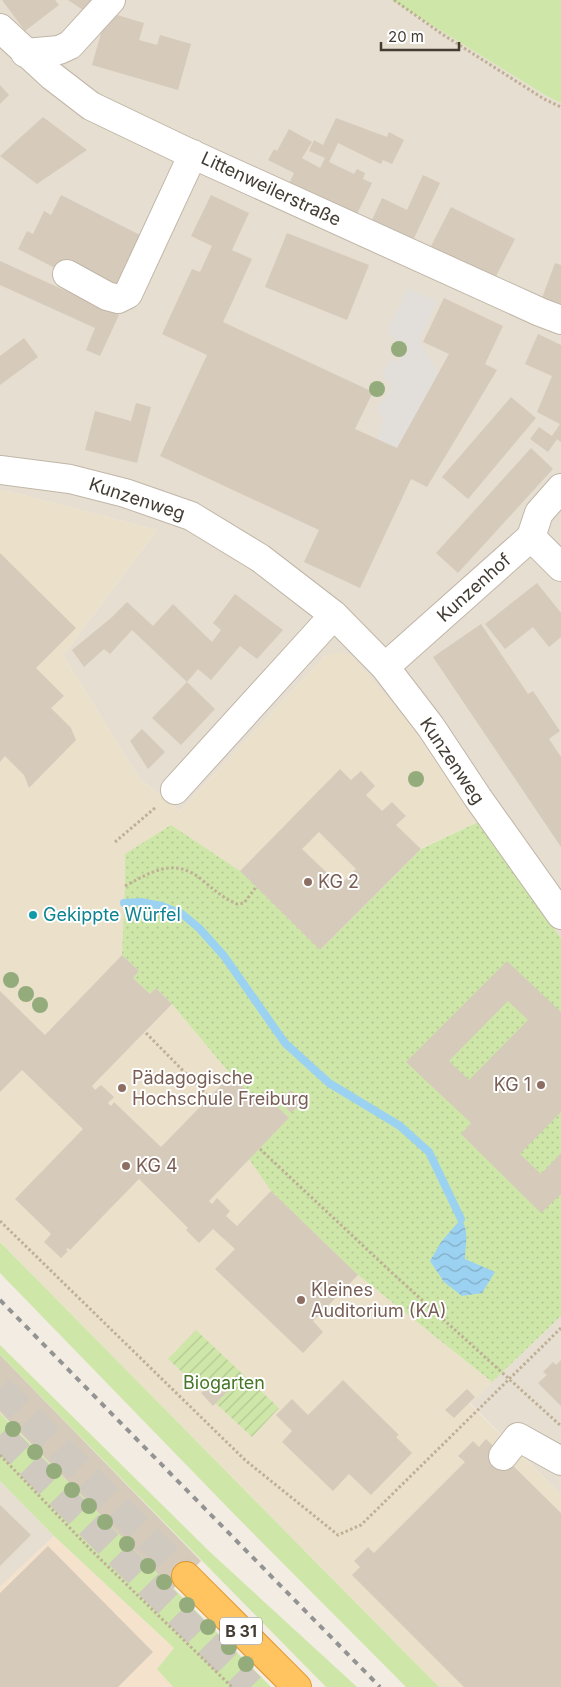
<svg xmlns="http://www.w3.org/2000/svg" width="561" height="1687" font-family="Inter,sans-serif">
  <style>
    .residential { fill: #e6ded0 }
    .commercial { fill: #f5e2cc }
    .education { fill: #ebe1cb }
    .grass { fill: #cee7a9 }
    .park { fill: url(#park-dots) }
    .garden { fill: url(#garden-furrows) }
    .parking { fill: #e2dfdb }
    .water { fill: url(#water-waves) }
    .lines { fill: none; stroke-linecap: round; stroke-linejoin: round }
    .stream { stroke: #9cd2f1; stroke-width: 8 }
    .building { fill: #d6cabb; fill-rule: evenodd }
    .highway-tunnel { stroke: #cfc9bf; stroke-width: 28; stroke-dasharray: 28 14; stroke-linecap: butt }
    .minor-casing { stroke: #c0b6a8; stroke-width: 30 }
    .highway-casing { stroke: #df962e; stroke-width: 30 }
    .path { stroke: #bfaf96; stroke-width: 3; stroke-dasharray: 2.5 2.5; stroke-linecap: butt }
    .minor { stroke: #fff; stroke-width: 28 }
    .highway { stroke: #ffc360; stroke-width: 28 }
    .rail { stroke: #939393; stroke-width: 4; stroke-dasharray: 6 6; stroke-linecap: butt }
    .tree { fill: #94ab7b }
    .education-dot { fill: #8d6e63; stroke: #fff; stroke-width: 2 }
    .culture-dot { fill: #0f9aa8; stroke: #fff; stroke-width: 2 }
    .labels { text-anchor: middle; stroke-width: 4; stroke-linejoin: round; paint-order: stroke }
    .shield { fill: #fff; stroke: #7b7670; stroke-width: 1 }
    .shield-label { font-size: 16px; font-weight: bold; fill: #433c33 }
    .street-label { font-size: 18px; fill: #433c33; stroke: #fff }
    .education-label { font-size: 18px; fill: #785e54; stroke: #fff; text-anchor: start }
    .culture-label { font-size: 18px; fill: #0d838f; stroke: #fff; text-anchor: start }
    .park-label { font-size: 18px; fill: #477526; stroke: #fff }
  </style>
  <defs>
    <pattern id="park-dots" width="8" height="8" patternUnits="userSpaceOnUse" patternTransform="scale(1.25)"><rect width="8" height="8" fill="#cee7a9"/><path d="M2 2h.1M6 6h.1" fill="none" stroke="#b2c792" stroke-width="1.8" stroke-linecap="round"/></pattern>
    <pattern id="garden-furrows" width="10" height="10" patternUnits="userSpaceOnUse" patternTransform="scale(1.25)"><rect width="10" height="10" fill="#cee7a9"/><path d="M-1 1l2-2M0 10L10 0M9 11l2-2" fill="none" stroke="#b2c792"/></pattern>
    <pattern id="water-waves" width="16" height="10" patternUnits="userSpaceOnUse" patternTransform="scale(1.25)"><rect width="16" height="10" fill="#9cd2f1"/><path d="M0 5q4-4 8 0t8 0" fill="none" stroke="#81acc4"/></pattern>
  </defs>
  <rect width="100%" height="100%" fill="#f2ece2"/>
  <path class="residential" d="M0,0H391L545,95L561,103V938L405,718L325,656L180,811L139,778L63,655L157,530L8,491H0Z
    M561,1316V1495L470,1403Z
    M0,1481L54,1536L0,1587Z"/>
  <path class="commercial" d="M54,1536L174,1648L157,1669L173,1687H0V1587Z"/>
  <path class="education" d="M0,491H8L157,530L63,655L139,778L180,811L325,656L338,652L351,655L405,718L478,822L420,849L320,950L125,854V886L139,971L133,977L156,988L172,1004L231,1075L265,1107L272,1101L289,1118L358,1275L492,1382L470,1404L561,1495V1687H439L0,1242Z"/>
  <path class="grass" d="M391,0H561V103L545,95Z
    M0,1242L439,1687H406L232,1512L0,1273Z
    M0,1345L210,1552L357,1687H326L0,1355Z
    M0,1413L271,1687H173L157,1669L174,1648L54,1536L0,1481Z"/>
  <path class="park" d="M478,822L561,938V1316L492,1382L358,1275L271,1191L249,1159L289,1118L272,1101L265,1108L231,1075L172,1004L156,988L150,994L133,978L139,971L122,955L125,886V854L171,825L240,871L320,950L421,849Z"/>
  <path class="garden" d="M196,1330L279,1408L252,1437L168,1359Z"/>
  <path class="parking" d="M407,288L437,301L420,341L438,373L397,448L377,439L384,421L377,408L392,387L382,375L390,359L398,363L405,348L387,332Z"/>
  <path class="water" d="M461,1219C470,1232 465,1244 465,1259L495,1272L482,1293L462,1296L444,1282L430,1261L441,1242Z"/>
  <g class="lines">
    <path class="stream" d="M124,903L141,902L162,906L182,914L199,928L224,956L285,1043L329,1083L400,1126L429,1152L461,1219"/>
  </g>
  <path class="building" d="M2,0H55L59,5L25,31Z
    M68,0H95L86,12Z
    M107,12L144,23L139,40L157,45L160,35L191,44L178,90L92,65Z
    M0,85L9,95L0,104Z
    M43,117L87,150L37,184L0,156Z
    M336,118L387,137L389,132L404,140L392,164L383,160L381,164L338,143L329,162L354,174L357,169L365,173L363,179L372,183L355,218L288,186L294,173L268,160L274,149L277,151L289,129L312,142L302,158L320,168L325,158L309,151L314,140L323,145Z
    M423,175L440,183L408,251L367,231L382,198L407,210Z
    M61,195L142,236L117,287L63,260L59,270L18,249L27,231L33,234L44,211L51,215Z
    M211,195L249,213L232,250L252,259L223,322L373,392L355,429L397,448L449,354L423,342L444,298L503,326L485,364L497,370L427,487L411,479L360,588L304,562L319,530L160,456L207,355L162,334L192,269L200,272L212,246L191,236Z
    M451,207L515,239L494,280L430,248Z
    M287,233L369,265L347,320L265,287Z
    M0,261L119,315L100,356L86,350L95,328L0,285Z
    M555,263L561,265V305L542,298Z
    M538,334L561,345V442L557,439L548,452L530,439L539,427L552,436L560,424L537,412L552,376L525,364Z
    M24,338L38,357L0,385V356Z
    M511,397L536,418L468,499L442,477Z
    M136,403L151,407L137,463L85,450L95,411L131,421Z
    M531,448L553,469L458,573L436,553Z
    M0,553L76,628L36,668L64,696L51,708L71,728L76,740L29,788L24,775L5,756L0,762Z
    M537,583L561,613V637L549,647L533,627L505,649L485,624Z
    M235,594L283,630L257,659L240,646L211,680L198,669L187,682L132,630L110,654L104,649L84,667L72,650L111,618L127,602L153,626L173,604L212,642L221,630L213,623Z
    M481,624L528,694L533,691L560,731L549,739L561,757V847L433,657Z
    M187,682L215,709L181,745L152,718Z
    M142,729L165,752L148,769L130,741Z
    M340,769L351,780L361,771L375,786L366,795L382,811L392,802L406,816L396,825L421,849L320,950L240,871ZM319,832L356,869L340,885L302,849Z
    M122,955L139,971L133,978L150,994L156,988L172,1004L92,1086L95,1090L101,1085L114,1097L108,1103L111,1106L114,1102L161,1147L231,1075L265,1108L272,1101L289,1118L209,1201L212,1204L217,1198L230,1211L226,1216L237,1226L271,1191L358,1275L313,1321L323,1332L303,1353L215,1269L235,1249L213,1229L199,1243L186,1230L188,1228L139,1179L70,1250L68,1248L66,1250L68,1251L61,1258L44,1242L51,1234L15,1199L83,1129L22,1070L0,1092V991L45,1035Z
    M507,961L561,1012V1112L520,1154L541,1174L561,1153V1194L541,1213L461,1134L471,1123L406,1062ZM508,1001L528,1020L469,1080L449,1061Z
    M291,1090L302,1102L291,1113L279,1101Z
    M0,1355L201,1561L173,1589L0,1412Z
    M561,1360V1406L538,1383L547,1375L543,1372L553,1362L556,1365Z
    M216,1379L228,1391L213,1406L201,1393Z
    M343,1380L399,1435L396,1437L412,1453L371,1495L349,1474L333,1491L282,1442L292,1431L276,1415L292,1399L308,1415Z
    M467,1389L475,1397L454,1418L445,1410Z
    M486,1439L561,1513V1687H464L352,1575L360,1567L354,1561L368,1547L374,1553L465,1462L458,1456L473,1441L479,1447Z
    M0,1505L31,1535L0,1566Z
    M48,1546L153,1652L118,1687H0V1593Z"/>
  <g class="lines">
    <path class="highway-tunnel" d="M0,1389L186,1576
      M0,1435L251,1687"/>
    <defs>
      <path id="minor" d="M0,28L52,76L91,106L183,150L540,312L561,320
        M25,53L59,50L70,45L111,0
        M67,274L107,296L118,299L128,294L193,154
        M0,470L70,479L125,493L191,516L260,558L334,615L385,667L431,727L478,798L561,915
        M531,537L539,513L561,488
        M385,667L531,537L561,567
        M175,790L334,615
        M503,1456L518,1437L561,1461"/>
      <path id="highway" d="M186,1576L297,1687"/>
    </defs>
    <use href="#minor" class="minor-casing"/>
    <use href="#highway" class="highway-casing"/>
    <path class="path" d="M394,0L442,34L544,99L561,107
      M115,842L156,807
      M125,886C151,872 174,857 201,879C213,889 223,898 237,904L244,903L256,887
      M146,1033L208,1096
      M260,1149L390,1271L561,1426
      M0,1221L245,1460L338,1535L361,1525L561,1328
      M0,1455L90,1549L232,1687"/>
    <use href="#minor" class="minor"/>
    <use href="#highway" class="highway"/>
    <path class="rail" d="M0,1300L380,1687"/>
  </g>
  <g class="tree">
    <circle cx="399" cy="349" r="8"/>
    <circle cx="377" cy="389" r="8"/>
    <circle cx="416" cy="779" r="8"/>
    <circle cx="11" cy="980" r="8"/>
    <circle cx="26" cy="994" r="8"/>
    <circle cx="40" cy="1005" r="8"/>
    <circle cx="13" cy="1429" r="8"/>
    <circle cx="35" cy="1452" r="8"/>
    <circle cx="54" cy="1471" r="8"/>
    <circle cx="72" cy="1490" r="8"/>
    <circle cx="89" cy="1506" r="8"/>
    <circle cx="105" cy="1522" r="8"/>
    <circle cx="127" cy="1544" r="8"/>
    <circle cx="148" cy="1566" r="8"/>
    <circle cx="164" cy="1582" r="8"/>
    <circle cx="187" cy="1605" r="8"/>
    <circle cx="208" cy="1627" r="8"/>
    <circle cx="229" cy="1647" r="8"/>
    <circle cx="246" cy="1664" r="8"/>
  </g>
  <g class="education-dot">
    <circle cx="308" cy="882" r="5"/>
    <circle cx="541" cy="1085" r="5"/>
    <circle cx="122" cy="1088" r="5"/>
    <circle cx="126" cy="1166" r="5"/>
    <circle cx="301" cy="1300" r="5"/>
  </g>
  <circle class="culture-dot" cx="33" cy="915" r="5"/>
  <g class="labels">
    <rect class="shield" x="220" y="1617.5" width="42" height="27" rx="4"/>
    <g class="shield-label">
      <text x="241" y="1637">B 31</text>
    </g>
    <g class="street-label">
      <text transform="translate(271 189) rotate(25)" y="6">Littenweilerstraße</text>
      <text transform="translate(137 499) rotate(18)" y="6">Kunzenweg</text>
      <text transform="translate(474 588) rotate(-42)" y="6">Kunzenhof</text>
      <text transform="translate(452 761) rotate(56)" y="6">Kunzenweg</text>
    </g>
    <g class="education-label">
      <text x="318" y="888">KG 2</text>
      <text x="132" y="1084">Pädagogische<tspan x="132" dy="21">Hochschule Freiburg</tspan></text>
      <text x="531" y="1091" text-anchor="end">KG 1</text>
      <text x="136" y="1172">KG 4</text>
      <text x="311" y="1296">Kleines<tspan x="311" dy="21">Auditorium (KA)</tspan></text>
    </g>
    <g class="culture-label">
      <text x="43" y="921">Gekippte Würfel</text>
    </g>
    <g class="park-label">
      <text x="224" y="1389">Biogarten</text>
    </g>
  </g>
  <path d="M381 42v8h78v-8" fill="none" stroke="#433c33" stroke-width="2.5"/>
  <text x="388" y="42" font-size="15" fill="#433c33" stroke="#ffffff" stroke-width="4" paint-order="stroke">20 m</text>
</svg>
